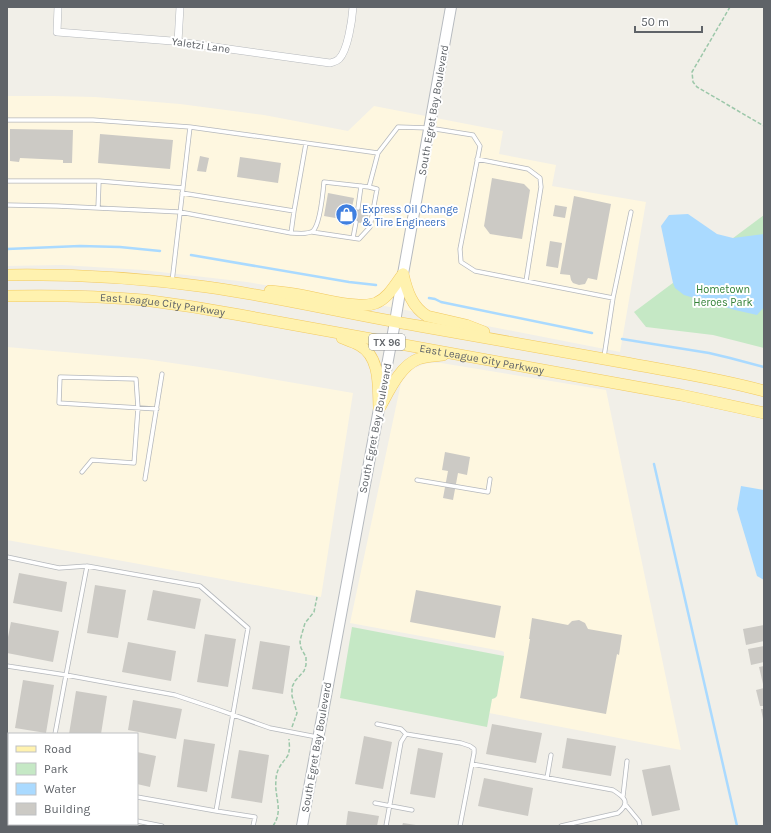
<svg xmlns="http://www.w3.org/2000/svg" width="771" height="833" font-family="Karla,sans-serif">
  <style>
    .commercial { fill: #fef7e0 }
    .green { fill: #c5e8c5 }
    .water { fill: #aadaff }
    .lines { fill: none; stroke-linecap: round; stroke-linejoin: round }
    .stream { stroke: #aadaff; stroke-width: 2.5 }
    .building { fill: #cccac5 }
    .lane-casing { stroke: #b5b8bc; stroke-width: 5 }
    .street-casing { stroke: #b5b8bc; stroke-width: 8 }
    .secondary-casing { stroke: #b6babf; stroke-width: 12 }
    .primary-casing { stroke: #f2c960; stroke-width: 12 }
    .path { stroke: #9cc7a9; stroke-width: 1.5; stroke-dasharray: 4 2; stroke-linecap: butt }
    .lane { stroke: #fff; stroke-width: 3.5 }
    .street { stroke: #fff; stroke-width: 7 }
    .secondary { stroke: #fff; stroke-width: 10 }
    .primary { stroke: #fff2af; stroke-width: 11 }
    .labels { text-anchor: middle; stroke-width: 4; stroke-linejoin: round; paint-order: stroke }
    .shield { fill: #fff; stroke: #8f9295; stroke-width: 1 }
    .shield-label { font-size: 10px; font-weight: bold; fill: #5f6368 }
    .street-label { font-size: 11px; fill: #5f6368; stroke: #fff }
    .shop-label { font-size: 11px; fill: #366cbe; stroke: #fff; text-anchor: start }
    .park-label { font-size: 11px; fill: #348238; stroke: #fff }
  </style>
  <rect width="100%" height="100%" fill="#f1efe8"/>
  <path class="commercial" d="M7,96H53L95,97L180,104L264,115L348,131L374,106L503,131L499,154L556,165L552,186L646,202L620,352L354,300L247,282L143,270L62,265L7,266Z
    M7,347L145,359L220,370L353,393L321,597L7,540Z
    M429,363H441L606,390L681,750L489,713L492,699L495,698L497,696L504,656V652L502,651L350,623L401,383L408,373L413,369L424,364Z"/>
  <path class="green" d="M764,215V348L713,335L646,327L634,312Z
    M352,627L504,656L497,696L495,698L492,699L487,727L340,698Z"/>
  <path class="water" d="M688,214L717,234L733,238L764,234V307L757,315L735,310L684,295L675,288L673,283L661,226L669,215Z
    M741,486L764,490V580L757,576L737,509Z"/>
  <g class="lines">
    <path class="stream" d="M7,249L80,246L120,247L160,251
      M191,255L349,282L376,285
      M429,298L435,299L441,302L592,333
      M622,339L709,353L730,358L764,367
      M654,464L737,826"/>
  </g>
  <path class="building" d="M10,129L73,130L72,163H63V160L20,158L19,162L10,161Z
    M100,134L173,140L170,169L98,163Z
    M200,156L209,158L206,172L197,171Z
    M240,157L281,163L278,183L237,177Z
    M492,178L524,184L530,190L522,239L490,234L484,226Z
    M328,193L354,198L352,207L369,211L367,224L349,221V223L341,221V219L324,216Z
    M574,196L611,204L597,280L588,278L585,284L579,285L573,283L571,280L570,275L560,274Z
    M555,205L567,207L565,218L553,216Z
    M550,241L562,243L558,268L546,266Z
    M445,452L470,457L467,475L458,473L453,500L443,498L448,471L442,470Z
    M19,573L67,582L62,612L13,603Z
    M95,585L126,590L118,638L87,633Z
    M153,590L201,599L195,629L147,620Z
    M416,590L501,606L495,638L410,622Z
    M532,618L568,625L572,621L579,620L585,623L588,629L622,635L619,655L617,654L606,714L520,698L530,639H529Z
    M11,622L59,631L53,662L7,653V642Z
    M764,625V641L746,645L743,629Z
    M205,634L236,639L228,687L197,682Z
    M260,641L290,646L283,694L252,689Z
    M128,642L176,651L171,681L122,672Z
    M764,646V662L751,665L748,649Z
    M764,666V684H763L759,667Z
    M23,680L54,685L46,733L15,728Z
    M764,688V706H760L756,690Z
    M76,691L107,696L101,734H69Z
    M133,700L182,709L176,739L128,730Z
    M761,709H764V719H763Z
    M492,724L542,733L536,763L486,754Z
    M364,736L392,742L383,789L355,784Z
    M567,738L616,746L611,776L562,768Z
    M184,739L215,744L207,792L177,787Z
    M418,748L443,753L435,798L410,794Z
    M239,750L269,755L262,803L231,798Z
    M137,752L156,756L150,787L137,784Z
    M7,759L9,760V809H7Z
    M670,765L680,810L652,816L642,770Z
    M484,778L533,788L528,816L478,806Z
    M348,811L379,816L377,826H346Z
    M403,823L416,825V826H402Z
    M55,824H106V826H61L55,825Z"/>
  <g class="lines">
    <defs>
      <path id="lane" d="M7,120H93L190,127L378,153L398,127L429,128L473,135L480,146L460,249L461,262L475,271L613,298L604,357
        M477,159L528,169L540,178L541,187L526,281
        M7,181H99L183,188
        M182,193L294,211L306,143
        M7,205L57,206L180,212L291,233C298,233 307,235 313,231C320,224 323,193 324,182L369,187L378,153
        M98,208L99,181
        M358,208L361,186
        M312,232L359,239L370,227L377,189L369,187
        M291,233L294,211
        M353,238L356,222
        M172,282L190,127
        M613,298L631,212
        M82,472L92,460L134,463L138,408L136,379L60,377L59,403L157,409
        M145,479L162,374
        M417,480L488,492L490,479
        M7,557L59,568L87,566L200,586L248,628L216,811L255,817L253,826
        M7,666L66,675L87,566
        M377,724L401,729L406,734
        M55,734L66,675L175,695L214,708L270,728L317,737
        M9,744V745
        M472,764L613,790C624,797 631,802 618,813L561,826
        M547,778L551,755
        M623,796L627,761
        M137,797L216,811
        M375,803L412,810
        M625,804L639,821L640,826
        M137,821L162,826
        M30,826L31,824
        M386,826L401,742L406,734L461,743L470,746L474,749V753L460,826"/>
      <path id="street" d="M58,7L57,32L172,41L330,63C333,62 336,62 339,59C348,50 352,20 353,7
        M178,42L180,7"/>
      <path id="secondary" d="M302,826L395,322L403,274L451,7"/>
      <g id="primary">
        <path d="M403,274C407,291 412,307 427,316L466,325L484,332"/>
        <path d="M7,275C74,274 141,278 207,287C278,297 348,314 419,326C486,338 553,350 621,362C668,371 717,378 764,391"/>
        <path d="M270,291C280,292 290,293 300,295C319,298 358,310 376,303C388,298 395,285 403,274"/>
        <path id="s1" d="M7,296C52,295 99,296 144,300C176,304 208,309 240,315L681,395L764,413"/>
        <path d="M342,338C347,340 354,342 359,345C381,357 378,387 379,408"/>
        <path d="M380,407C389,391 400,366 418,359C426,356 435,356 443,355"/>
      </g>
    </defs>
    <use href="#lane" class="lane-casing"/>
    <use href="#street" class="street-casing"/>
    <use href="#secondary" class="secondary-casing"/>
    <use href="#primary" class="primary-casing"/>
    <path class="path" d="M730,7L692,72L693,82L697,87L764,126
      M292,727L297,713L292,696V687L295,681L304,671L306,665V657L301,648L300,642L301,637L305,623L314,612L317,597
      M273,826C284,810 274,797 276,780C276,773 279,767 283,762C285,759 289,756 289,751C290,748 289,742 289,739"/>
    <use href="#lane" class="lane"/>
    <use href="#street" class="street"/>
    <use href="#secondary" class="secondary"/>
    <use href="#primary" class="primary"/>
  </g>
  <defs>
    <symbol id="shop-disc" viewBox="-11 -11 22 22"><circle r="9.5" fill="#3f7fe0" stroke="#fff"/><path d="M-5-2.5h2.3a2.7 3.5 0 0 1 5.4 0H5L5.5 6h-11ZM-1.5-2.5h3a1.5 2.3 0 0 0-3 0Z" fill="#fff"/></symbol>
  </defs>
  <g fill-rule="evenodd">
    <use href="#shop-disc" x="334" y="202" width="25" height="25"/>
  </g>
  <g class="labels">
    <rect class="shield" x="369" y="334" width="36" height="16" rx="3"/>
    <g class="shield-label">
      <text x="387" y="346">TX 96</text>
    </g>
    <g class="street-label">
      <text transform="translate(201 45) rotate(8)" y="4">Yaletzi Lane</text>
      <text transform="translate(433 110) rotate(-80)" y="4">South Egret Bay Boulevard</text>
      <text dy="4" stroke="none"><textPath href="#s1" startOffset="156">East League City Parkway</textPath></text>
      <text dy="4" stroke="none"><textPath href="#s1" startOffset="480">East League City Parkway</textPath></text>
      <text transform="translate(375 428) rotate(-79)" y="4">South Egret Bay Boulevard</text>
      <text transform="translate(316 747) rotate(-80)" y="4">South Egret Bay Boulevard</text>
    </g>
    <g class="shop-label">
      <text x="362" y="213">Express Oil Change<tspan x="362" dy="13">&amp; Tire Engineers</tspan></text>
    </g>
    <g class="park-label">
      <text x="723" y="293">Hometown<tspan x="723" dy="13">Heroes Park</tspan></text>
    </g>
  </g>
  <rect width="771" height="833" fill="none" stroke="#5f6368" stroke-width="16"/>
  <rect x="8" y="733" width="130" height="92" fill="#ffffff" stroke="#bfc1c3"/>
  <rect x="16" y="746" width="20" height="6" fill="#fff2af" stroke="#bfc1c3"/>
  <text x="44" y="753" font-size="12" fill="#5f6368">Road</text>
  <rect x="16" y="763" width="20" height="12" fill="#c5e8c5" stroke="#bfc1c3"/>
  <text x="44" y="773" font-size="12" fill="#5f6368">Park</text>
  <rect x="16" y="783" width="20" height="12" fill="#aadaff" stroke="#bfc1c3"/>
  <text x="44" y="793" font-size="12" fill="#5f6368">Water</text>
  <rect x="16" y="803" width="20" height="12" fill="#cccac5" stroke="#bfc1c3"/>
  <text x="44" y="813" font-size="12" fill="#5f6368">Building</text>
  <path d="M635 26v6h67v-6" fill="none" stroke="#5f6368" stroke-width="2"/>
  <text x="641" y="26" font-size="12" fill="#5f6368" stroke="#ffffff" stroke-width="3" paint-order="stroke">50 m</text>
</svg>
